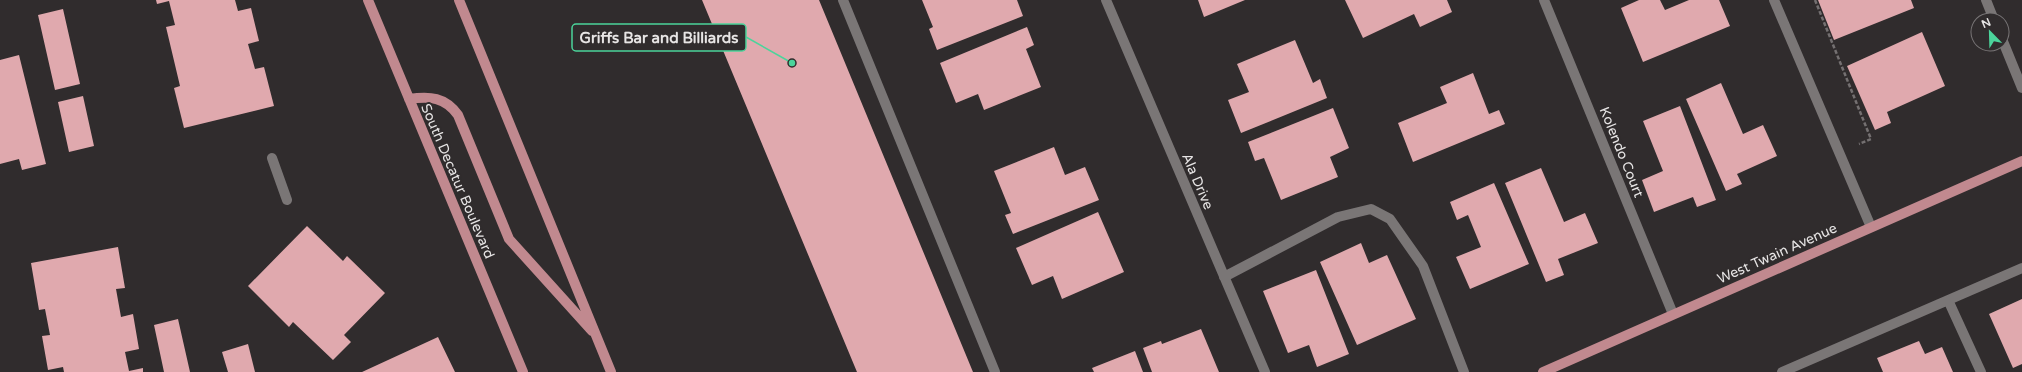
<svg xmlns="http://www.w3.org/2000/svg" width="2022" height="372" font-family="'Varela Round',sans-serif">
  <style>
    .building { fill: #e0a9ae }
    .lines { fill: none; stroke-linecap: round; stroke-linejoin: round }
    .path { stroke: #747071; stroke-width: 2.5; stroke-dasharray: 4 2; stroke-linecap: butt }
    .minor { stroke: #7a7676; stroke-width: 10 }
    .major { stroke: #c1898f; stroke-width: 10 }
    .labels { text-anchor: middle; stroke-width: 4; stroke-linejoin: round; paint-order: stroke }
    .street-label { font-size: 14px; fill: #e7e5e5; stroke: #302c2d }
    .leader { fill: none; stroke: #4bd49b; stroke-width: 1.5 }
    .callout-dot { fill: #4bd49b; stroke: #302c2d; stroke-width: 1.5 }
    .callout { fill: #302c2d; stroke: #4bd49b; stroke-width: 1.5 }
    .callout-label { font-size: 15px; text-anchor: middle; font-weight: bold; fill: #e7e5e5 }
  </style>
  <rect width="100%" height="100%" fill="#302c2d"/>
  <path class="building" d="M156,0H235L238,11L251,8L259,41L248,44L255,69L264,67L274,106L184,128L174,88L180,86L166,27L175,25L169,1L157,4Z
    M702,0H819L973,372H857Z
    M922,0H1017L1023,16L937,50L929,29L933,27Z
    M1198,0H1245L1204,17Z
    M1345,0H1447L1452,12L1420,27L1414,14L1363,38Z
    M1639,0H1660L1665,10L1689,0H1719L1730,26L1643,62L1621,8Z
    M1818,0H1911L1914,8L1834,40Z
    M63,9L80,84L55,90L38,15Z
    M1027,27L1034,45L1026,49L1041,87L984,110L978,94L956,103L940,63Z
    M1922,32L1945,86L1887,112L1891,123L1875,130L1847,66Z
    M1295,40L1313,83L1320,79L1327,98L1241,133L1228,100L1249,92L1237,64Z
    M19,55L46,164L22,170L19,159L0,164V60Z
    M1473,73L1489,114L1499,110L1505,124L1413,162L1398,123L1447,103L1440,87Z
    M1721,83L1743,134L1763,125L1777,156L1737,174L1742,184L1726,191L1686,99Z
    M83,96L94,146L69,152L58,102Z
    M1680,106L1716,200L1697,207L1693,197L1654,212L1642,180L1663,171L1643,121Z
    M1333,108L1349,148L1330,157L1338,177L1281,200L1264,158L1255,161L1248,142Z
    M1054,147L1065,175L1085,167L1099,200L1013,234L1005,215L1011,213L994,171Z
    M1541,168L1564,222L1585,213L1598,243L1558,259L1564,275L1546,282L1505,183Z
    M1494,183L1529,264L1470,289L1456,257L1481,247L1468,215L1457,220L1450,202Z
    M1098,212L1124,272L1062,299L1053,276L1032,285L1016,248Z
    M307,226L343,261L347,256L385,293L344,335L351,342L333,360L293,322L289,327L248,286Z
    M1361,243L1369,263L1387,255L1416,319L1357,345L1320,262Z
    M118,247L125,288L116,289L121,317L133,314L139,349L125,352L129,371L143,368V372H64L63,367L48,370L42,336L50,335L45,309L39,310L31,263Z
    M1316,270L1349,354L1317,367L1309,345L1288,353L1263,291Z
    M2022,299V364L2013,368L1989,314Z
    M178,319L190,372H164L154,325Z
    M1201,329L1219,372H1152L1143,348L1161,341L1162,344Z
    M438,337L455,372H362Z
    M1919,341L1925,354L1942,347L1953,372H1883L1877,358Z
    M248,344L255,372H228L222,352Z
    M1135,351L1143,372H1094L1092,368Z"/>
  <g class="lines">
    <path class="path" d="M1815,0L1871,139L1859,144"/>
    <path class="minor" d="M843,0L995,372
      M1106,0L1265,372
      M1544,0L1673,314
      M1774,0L1871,227
      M1986,0L1994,20
      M2002,39L2022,88
      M272,158L287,200
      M1224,277L1338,217L1371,209L1390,219L1423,266L1464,372
      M1948,300L1981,372
      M1782,372L2022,268"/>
    <path class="major" d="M368,0L523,372
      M459,0L611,372
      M409,99C430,96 445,97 458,115L509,239L592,331
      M1543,372L2022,161"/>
  </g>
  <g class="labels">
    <g class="street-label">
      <text transform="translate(1622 152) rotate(68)" y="5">Kolendo Court</text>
      <text transform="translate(458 181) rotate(67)" y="5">South Decatur Boulevard</text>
      <text transform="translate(1198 181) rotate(67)" y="5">Ala Drive</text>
      <text transform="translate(1777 253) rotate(-24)" y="5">West Twain Avenue</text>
    </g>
  </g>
  <path class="leader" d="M792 63L746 37"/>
  <circle class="callout-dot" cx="792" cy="63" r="4"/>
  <rect class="callout" x="572" y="24" width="174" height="27" rx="4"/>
  <g class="callout-label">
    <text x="659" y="43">Griffs Bar and Billiards</text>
  </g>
  <g transform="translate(1990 32) rotate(337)"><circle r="19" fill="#302c2d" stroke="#797677"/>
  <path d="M0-3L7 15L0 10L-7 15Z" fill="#4bd49b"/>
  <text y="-6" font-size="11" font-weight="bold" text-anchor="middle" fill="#e7e5e5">N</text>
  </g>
</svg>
